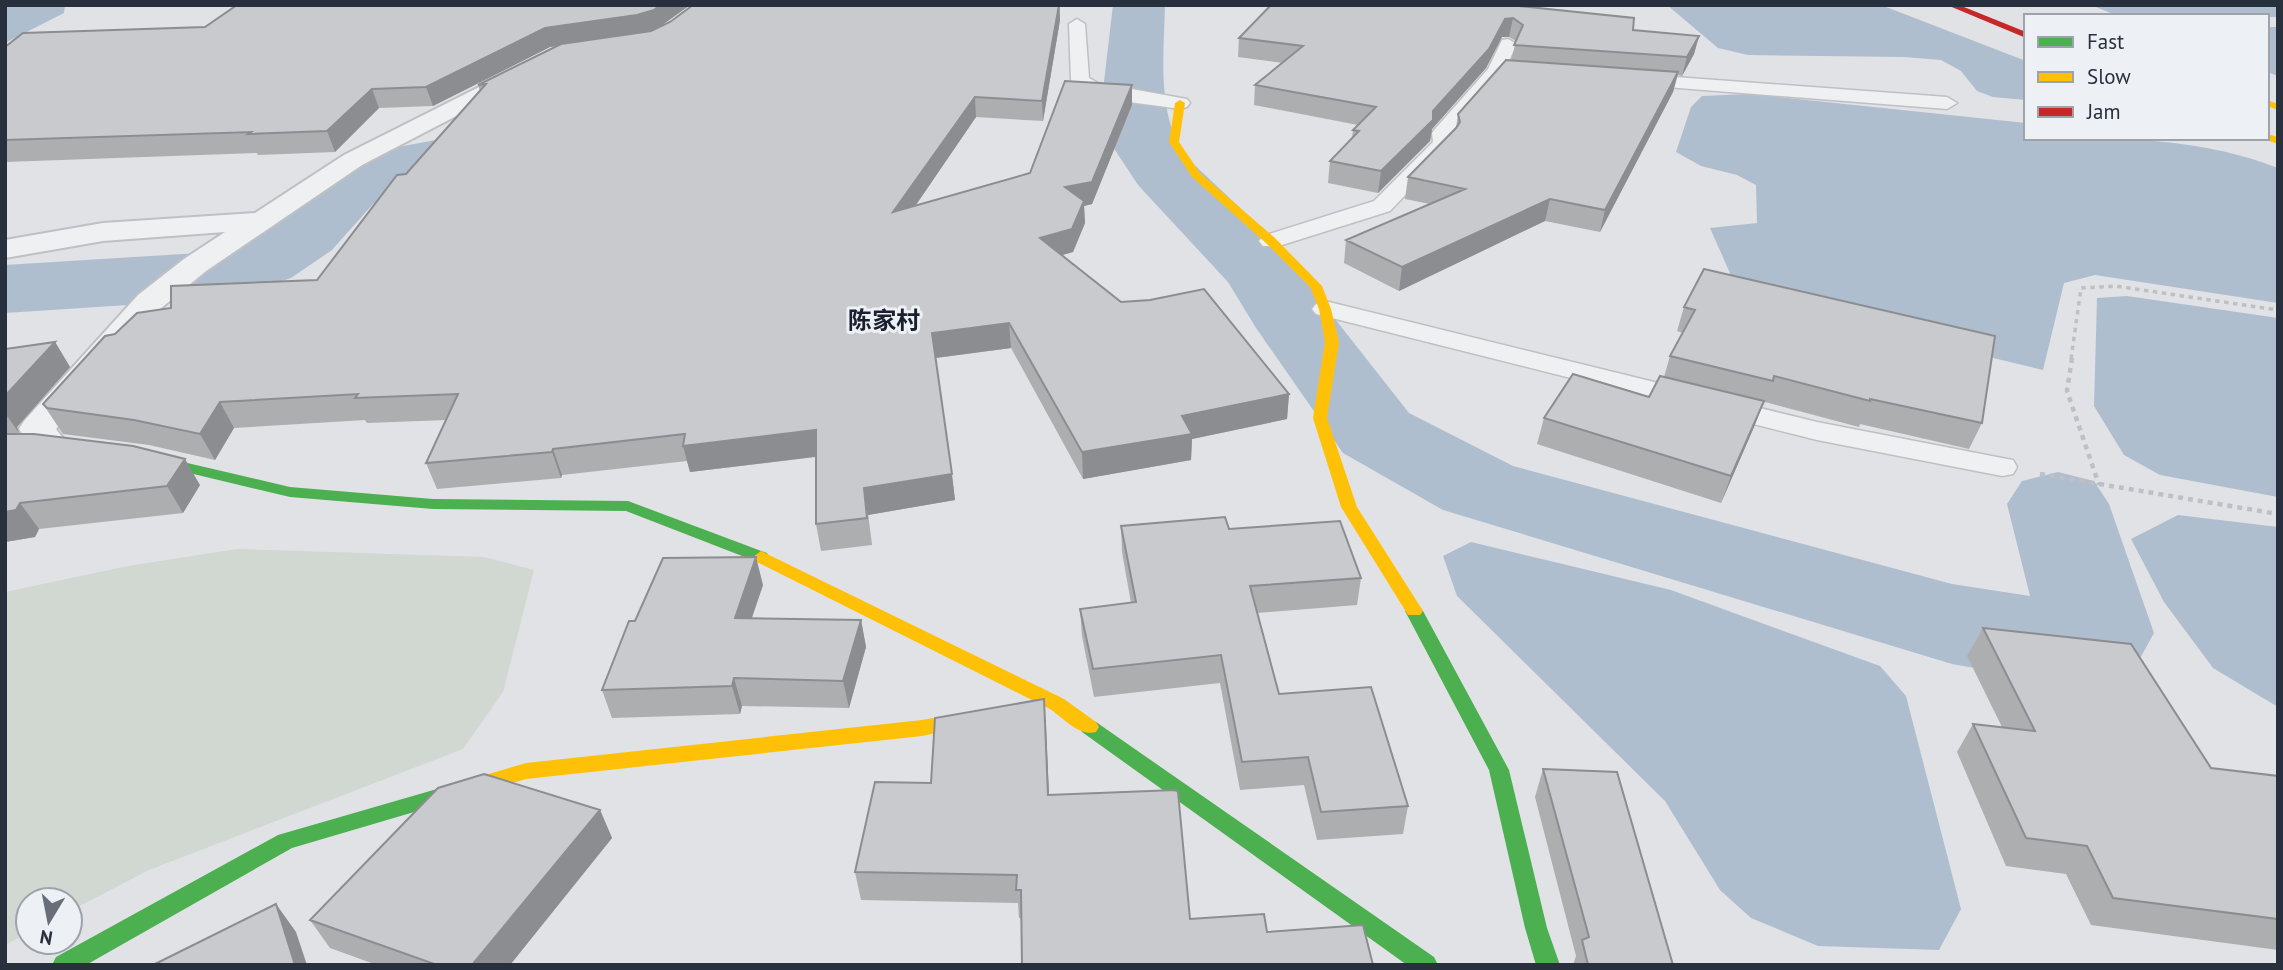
<svg xmlns="http://www.w3.org/2000/svg" width="2283" height="970" font-family="'PT Sans','Noto Sans SC',sans-serif">
  <style>
    .green { fill: #d0d8d1 }
    .water { fill: #afbecf }
    .lines { fill: none; stroke-linecap: round; stroke-linejoin: round }
    .river { fill: #afbecf; fill-rule: evenodd }
    .lane-casing { stroke: #bec0c3; stroke-width: 3 }
    .street-casing { stroke: #bec0c3; stroke-width: 4 }
    .path-far1 { stroke: #bfc0c5; stroke-width: 3.5; stroke-dasharray: 4.5 4.5; stroke-linecap: butt }
    .path { stroke: #bfc0c5; stroke-width: 4.5; stroke-dasharray: 5 5; stroke-linecap: butt }
    .lane { fill: #eff0f2; fill-rule: evenodd }
    .street { fill: #eff0f2; fill-rule: evenodd }
    .fast { fill: #4caf50; fill-rule: evenodd }
    .slow { fill: #ffc107; fill-rule: evenodd }
    .jam { fill: #c62828; fill-rule: evenodd }
    .wall { fill: #acaeb0 }
    .shaded-wall { fill: #8c8d90 }
    .building { fill: #c8cacd; stroke: #8c8d90; stroke-width: 2 }
    .labels { text-anchor: middle; stroke-width: 6; stroke-linejoin: round; paint-order: stroke }
    .quarter-label { font-size: 24px; font-weight: bold; fill: #1a202e; stroke: #edf0f5 }
  </style>
  <rect width="100%" height="100%" fill="#e0e2e5"/>
  <path class="green" d="M237,549L484,557L534,570L503,692L463,749L149,870L70,911V900H28V933L5,945V592L128,566Z"/>
  <path class="water" d="M5,5H65L64,13L5,43Z
    M1667,5H1881L2026,61V100L1993,97L1977,91L1961,71L1941,60L1904,57L1748,55L1718,48Z
    M2091,5H2278V17L2118,16Z
    M2267,27H2278V76L2267,72Z
    M1749,94L2026,123V138C2112,138 2196,136 2278,168V303L2095,275L2064,283L2043,370L1741,298L1710,228L1757,223L1756,185L1737,175L1701,166L1676,152L1691,107L1702,96Z
    M2127,296L2278,318V497L2160,475L2124,455L2094,406L2097,298Z
    M2178,515L2278,527V707L2213,668L2164,602L2131,539Z
    M1471,542L1671,590L1880,666L1906,696L1961,909L1939,950L1818,946L1751,918L1720,890L1665,801L1457,596L1443,556Z"/>
  <g class="lines">
    <path class="river" d="M1113,5H1165C1164,54 1156,114 1186,157L1288,253L1328,310L1409,413L1513,466L1952,584L2030,596L2007,504L2022,481L2058,472L2094,481L2109,504L2154,633L2138,662L2111,673L2070,685L1952,664L1443,510L1343,453L1256,328L1228,282L1138,185L1113,147L1103,90Z
      M553,135L577,141L586,155L577,169L553,175L452,177L417,183L373,204L332,250L291,278L248,292L220,299L5,313V265L215,252L237,246L280,218L323,174L376,151L452,137Z"/>
    <defs>
      <path id="lane" d="M1077,19L1085,24L1089,78L1098,83L1187,99L1190,103L1187,107L1180,109C1153,104 1087,101 1071,80L1069,24Z
        M1508,39L1517,44L1502,75L1452,134L1454,143L1451,147L1390,211L1279,246H1263L1259,241L1263,236L1374,201L1433,142L1432,133L1435,129L1488,69L1502,40Z
        M1635,74L1947,97L1957,103L1947,109L1628,84L1626,80L1628,76Z
        M1325,301L1817,422L2002,458L2013,460L2017,467L2013,474L2002,476L1817,440L1316,314L1312,309L1316,304Z"/>
      <path id="street" d="M521,66L529,68L532,73L529,78L362,165L206,271L160,309L56,429L69,446L64,454C40,460 32,448 19,429L24,421L138,295L184,259L225,232L103,241L5,258V240L103,223L255,213L344,155Z"/>
    </defs>
    <use href="#lane" class="lane-casing"/>
    <use href="#street" class="street-casing"/>
    <path class="path-far1" d="M2071,359L2081,288L2115,286L2278,310"/>
    <path class="path" d="M2072,358L2067,391L2099,485
      M2040,474L2278,514"/>
    <use href="#lane" class="lane"/>
    <use href="#street" class="street"/>
    <path class="fast" d="M140,452L290,487L433,499L628,501L767,553L769,557L761,563L755,561L626,511L433,509L290,497L135,460L132,457L135,454Z
      M1414,605L1420,607L1423,611L1509,770L1547,928L1560,965H1536L1525,928L1489,770L1405,611L1408,607Z
      M1089,719L1096,722L1434,957L1438,965H1407L1082,732L1079,727L1082,722Z
      M475,778L482,780L485,786L482,792L292,848L86,965H52L56,957L278,835Z"/>
    <path class="slow" d="M1180,100L1185,103L1179,142L1200,173L1275,238L1322,286L1331,309L1339,342L1327,418L1357,507L1423,611L1420,615H1408L1341,507L1313,418L1325,342L1319,309L1310,287L1267,244L1192,177L1169,142L1175,103Z
      M2267,100L2278,104V110L2267,106Z
      M2267,134L2278,137V144L2263,139L2267,138Z
      M761,551L1064,699L1096,722L1099,727L1096,732C1080,737 1063,718 1050,709L755,561L753,557Z
      M986,709L993,711L996,716L993,721L922,736L526,779L475,794L468,792L465,786L468,780L526,763L922,720Z"/>
    <path class="jam" d="M1947,5H1959L2026,32V38Z"/>
  </g>
  <path class="wall" d="M237,5H690L658,28L1060,5V20L1043,121L976,117L916,205L1030,173L1132,85V105L1092,204L1084,206L1085,223L1073,252L1062,255L1121,302L1289,394L1287,419L1192,439L1191,460L1083,479L1011,348L936,358L955,500L868,515L872,545L821,551L816,524V457L690,472L687,461L562,475L561,478L437,489L426,463L446,420L367,423L365,420L234,428L215,460L149,445L63,434L43,404L115,334L171,308L317,280L406,174L480,91L478,85L556,46L550,47L433,106L379,108L335,152L258,155L257,153L5,162V47L205,27Z
    M1509,5L1633,30L1699,36L1694,54L1682,76L1678,75L1673,92L1600,232L1545,221L1399,291L1344,263L1346,240L1430,204L1405,199L1408,177L1456,128L1458,114L1511,61L1516,41L1509,37H1502L1486,68L1432,129L1430,141L1378,193L1328,183L1330,161L1352,138L1353,130L1358,125L1254,105L1255,85L1283,63L1238,57L1239,38Z
    M1704,269L1982,423L1969,449L1860,424L1859,427L1765,402L1763,406H1762L1754,427L1721,503L1537,444L1544,418L1649,397L1664,377L1670,356L1683,333L1677,331L1684,307Z
    M55,342L70,367L17,427L19,433L8,434L200,485L183,513L39,529L35,537L5,542V349Z
    M1121,526L1229,529L1361,578L1357,605L1257,613L1279,694L1408,806L1403,834L1317,840L1304,785L1240,790L1220,683L1094,697L1082,636L1080,609L1131,603L1122,552Z
    M763,585L752,618L861,620L866,647L849,708L742,706L740,714L612,718L602,690L635,621Z
    M1983,628L2211,768L2278,776V950L2091,925L2066,874L2006,866L1957,752L1973,724L2002,727L1967,656Z
    M1044,699L1049,795L1190,919L1267,932L1373,965L1019,918L1018,903L861,900L855,872L931,783Z
    M1543,769L1673,965H1573L1576,956L1535,797Z
    M600,810L612,838L510,965H377L330,948L310,920Z"/>
  <path class="shaded-wall" d="M660,5H690L658,28L641,33L550,47L433,106L426,87L545,28Z
    M1059,5L1060,20L1043,121L1042,101Z
    M1513,18L1509,37H1502L1486,68L1432,129L1430,141L1378,193L1381,171L1433,111L1505,19Z
    M1699,36L1694,54L1682,76L1687,57Z
    M1678,72L1673,92L1600,232L1605,210Z
    M1132,85V105L1092,204L1084,206L1085,223L1073,252L1041,261L1040,238L1065,187Z
    M372,89L379,108L335,152L327,131Z
    M975,97L976,117L896,234L893,212Z
    M1550,199L1545,221L1399,291L1402,267Z
    M1009,323L1011,348L935,358L932,333Z
    M55,342L70,367L17,427L19,433L5,413V396Z
    M1289,394L1287,419L1192,439L1191,460L1083,479L1082,452L1182,416Z
    M1764,401L1754,427L1721,503L1731,476Z
    M220,402L234,428L215,460L200,434Z
    M816,430L821,456L690,472L683,446Z
    M553,449L562,475L561,478L552,452Z
    M185,459L200,485L183,513L167,486Z
    M952,474L955,500L868,515L872,545L864,488Z
    M20,503L39,529L35,537L5,542V512Z
    M756,557L763,585L742,646L735,618Z
    M861,620L866,647L849,708L843,681Z
    M734,678L742,706L740,714L732,686Z
    M1044,699L1046,726L1050,823L1048,795Z
    M600,810L612,838L510,965H472Z
    M276,904L296,932L307,965H295Z"/>
  <path class="building" d="M237,5H660L654,10L637,15L545,28L426,87L372,89L327,131L248,134L251,132L5,140V47L23,33L205,27Z
    M693,5H1059L1042,101L975,97L893,212L1030,173L1065,81L1132,85L1092,182L1065,187L1084,201L1072,229L1040,238L1121,302L1150,300L1204,289L1289,394L1182,416L1192,434L1082,452L1009,323L932,333L952,474L864,488L867,518L816,524V430L683,446L685,434L553,449L552,452L426,463L458,394L355,398L358,394L220,402L200,434L134,420L47,408L43,404L105,336L115,334L137,313L171,308V286L317,280L397,175L406,174L486,84L478,85L561,44L651,31L670,22Z
    M1271,5H1509L1634,18L1633,30L1699,36L1687,57L1514,45L1523,25L1513,18L1505,19L1489,49L1433,111V120L1381,171L1330,161L1359,131L1353,130L1376,107L1255,85L1303,46L1239,38Z
    M1506,60L1678,72L1605,210L1550,199L1402,267L1346,240L1465,189L1408,177L1456,128L1460,122L1458,114Z
    M1704,269L1995,336L1982,423L1870,399V401L1774,376L1773,381L1670,356L1695,310L1684,307Z
    M55,342L5,396V349Z
    M1573,374L1649,397L1660,376L1764,401L1731,476L1544,418Z
    M5,434H34L133,446L185,459L167,486L20,503L16,510L5,512Z
    M1225,517L1229,529L1340,521L1361,578L1250,586L1279,694L1371,687L1408,806L1321,812L1308,757L1242,762L1221,655L1093,669L1080,609L1136,602L1121,526Z
    M756,557L735,618L861,620L843,681L734,678L732,686L602,690L629,621H635L663,558Z
    M1983,628L2131,644L2211,768L2278,776V919L2113,898L2087,846L2026,838L1973,724L2035,731Z
    M1044,699L1048,795L1175,790L1178,792L1190,919L1264,914L1267,932L1363,925L1373,965H1022L1021,890H1016L1017,875L855,872L875,782L931,783L935,718Z
    M1543,769L1617,772L1673,965H1588L1582,940L1589,937Z
    M484,774L600,810L472,965H437L310,920L438,788Z
    M276,904L295,965H153Z"/>
  <g class="labels">
    <g class="quarter-label">
      <text x="884" y="329">陈家村</text>
    </g>
  </g>
  <rect width="2283" height="970" fill="none" stroke="#282f3d" stroke-width="14"/>
  <rect x="2024" y="14" width="245" height="126" fill="#edf0f5" stroke="#9ea3ab" stroke-width="2"/>
  <rect x="2038" y="37" width="35" height="10" fill="#4caf50" stroke="#9ea3ab" stroke-width="2"/>
  <text x="2087" y="49" font-size="21" fill="#282f3d">Fast</text>
  <rect x="2038" y="72" width="35" height="10" fill="#ffc107" stroke="#9ea3ab" stroke-width="2"/>
  <text x="2087" y="84" font-size="21" fill="#282f3d">Slow</text>
  <rect x="2038" y="107" width="35" height="10" fill="#c62828" stroke="#9ea3ab" stroke-width="2"/>
  <text x="2087" y="119" font-size="21" fill="#282f3d">Jam</text>
  <g transform="translate(49 921) rotate(190)"><circle r="33" fill="#edf0f5" stroke="#9ea3ab" stroke-width="2"/>
  <path d="M0-5L12 26L0 18L-12 26Z" fill="#686e78"/>
  <text y="-10" font-size="19" font-weight="bold" text-anchor="middle" fill="#282f3d">N</text>
  </g>
</svg>
